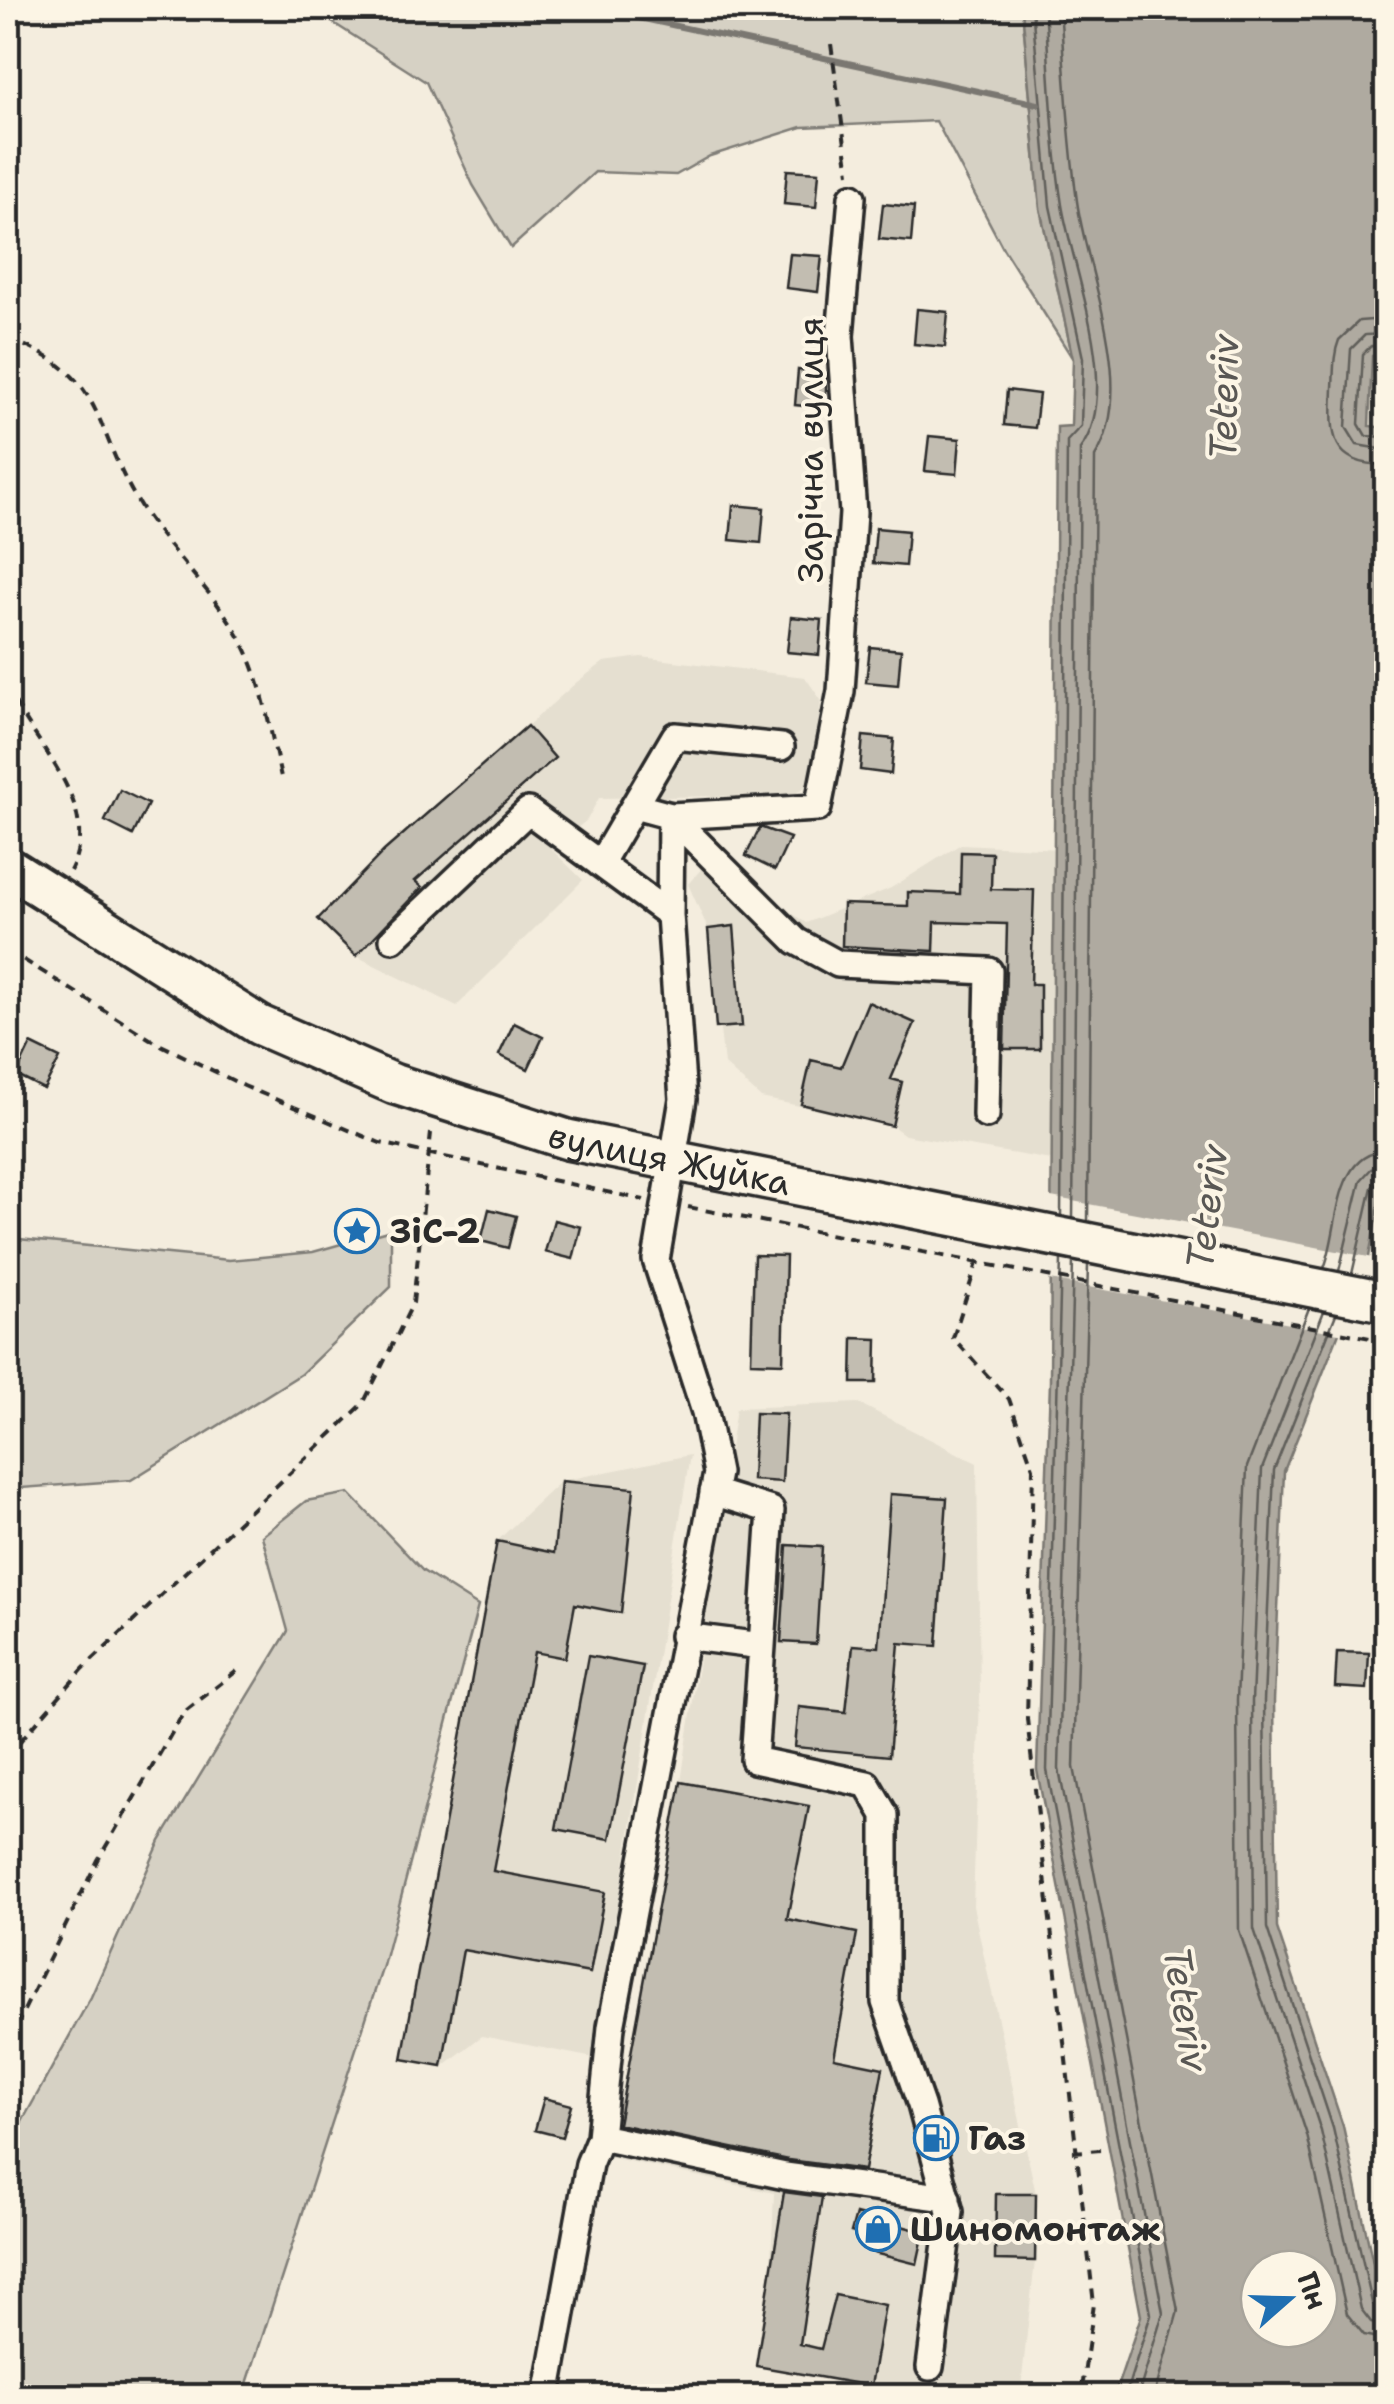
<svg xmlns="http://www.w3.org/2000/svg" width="1394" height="2404" font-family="'Shantell Sans',sans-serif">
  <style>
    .built { fill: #e5dfd0 }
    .green { fill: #d6d1c4; stroke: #807e78; stroke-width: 2.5 }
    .water { fill: #afaaa0; stroke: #7a7771; stroke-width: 2.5; fill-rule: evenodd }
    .pier { fill: #f4edde }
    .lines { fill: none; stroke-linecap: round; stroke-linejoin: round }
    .shore { stroke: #605e5a; stroke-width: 2.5 }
    .stream { stroke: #7a7771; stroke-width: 6 }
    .building { fill: #c2bdb1; stroke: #2b2b2b; stroke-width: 2.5 }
    .minor-casing { stroke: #2b2b2b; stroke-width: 32 }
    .highway-casing { stroke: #2b2b2b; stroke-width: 45 }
    .path { stroke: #2b2b2b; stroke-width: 4; stroke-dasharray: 10 8; stroke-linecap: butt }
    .minor { stroke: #fcf5e5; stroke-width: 25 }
    .highway { stroke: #fcf5e5; stroke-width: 38 }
    .labels { text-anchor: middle; stroke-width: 8; stroke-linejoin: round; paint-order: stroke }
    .street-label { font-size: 35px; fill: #2b2b2b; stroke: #fcf5e5 }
    .poi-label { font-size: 35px; font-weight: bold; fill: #2b2b2b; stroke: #fcf5e5; text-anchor: start }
    .water-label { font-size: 38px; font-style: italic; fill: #595754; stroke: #fcf5e5 }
  </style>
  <rect width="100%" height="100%" fill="#f4edde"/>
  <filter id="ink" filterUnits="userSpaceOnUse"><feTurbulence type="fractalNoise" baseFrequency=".01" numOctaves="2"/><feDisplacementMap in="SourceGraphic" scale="20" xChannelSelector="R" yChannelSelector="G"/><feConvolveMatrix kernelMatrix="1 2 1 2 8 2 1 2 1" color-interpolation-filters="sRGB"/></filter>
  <g filter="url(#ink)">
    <path class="built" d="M1372,356H1386V428L1369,427Z
      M641,657L805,677L821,700L813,781L794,795L599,798L587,820L551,849L583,880L457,1006L356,956L318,919L408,831L577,682L604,662Z
      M961,844L1060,849L1051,1160L905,1135L891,1125L761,1098L724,1064L708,929L688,884L712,857L806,923L891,888Z
      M858,1403L977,1463L980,1696L973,1906L1036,2194L1035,2261L1020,2396H923L756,2366L770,2284L774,2193L610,2157L681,1782L736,1408Z
      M690,1455L594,2058L482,2036L442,2067L402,2059L497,1541L561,1481Z"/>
    <path class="green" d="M310,8H1022L1040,208L1073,359L1004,250L936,121L802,127L710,156L676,175L595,172L511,248L473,185L426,82Z
      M391,1230V1287L301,1374L131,1480L8,1489V1238L229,1260L313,1252Z
      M349,1493L423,1571L478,1606L383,1966L243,2396H8V2147L91,1997L160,1841L288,1631L262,1536L306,1501Z"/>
    <path class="water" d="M1022,8H1386V356H1372L1369,426L1386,428V1163L1369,1257L1284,1471L1274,1701L1277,1928L1343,2126L1386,2323V2396H1114L1141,2316L1037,1770L1050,1382L1057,427L1071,426L1073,359L1040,208ZM1259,2269H1319V2329H1259Z"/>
    <path class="pier" d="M1046,1196L1374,1258L1344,1334L1045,1279Z"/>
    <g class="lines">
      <path class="shore" d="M1032,8L1050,206L1083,358L1081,426L1067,441L1061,1216
        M1045,8C1050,73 1052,141 1062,205C1073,271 1123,393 1080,449L1073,1218
        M1060,8C1065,72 1068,137 1077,201C1087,275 1139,388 1095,457L1088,1221
        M1386,319L1359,321L1339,340C1333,355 1334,372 1333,388C1331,435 1329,464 1386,465
        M1386,334L1365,335L1351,349L1346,427L1357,445L1386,450
        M1386,347L1371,346L1363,354L1359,424L1366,436L1386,437
        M1061,1259L1047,1770L1151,2314L1125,2396
        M1073,1262L1059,1769L1163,2313L1138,2396
        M1088,1265L1074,1767L1178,2311L1154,2396
        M1324,1268C1340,1230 1332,1153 1386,1151
        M1339,1271L1361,1180L1371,1169L1386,1166
        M1352,1274L1372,1187L1386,1178
        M1309,1308L1247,1467L1237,1700L1239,1930L1307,2135L1347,2314L1364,2335L1386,2340
        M1324,1311L1262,1469L1252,1701L1254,1929L1321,2131L1361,2309L1371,2322L1386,2325
        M1336,1314L1274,1470L1264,1701L1267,1928L1333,2128L1372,2303L1386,2312"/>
      <path class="stream" d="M611,8L616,13L1038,104"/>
    </g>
    <path class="building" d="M787,170L819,172L816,207L784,204Z
      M883,204L914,207L911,242L879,239Z
      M790,254L822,256L818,292L786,288Z
      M917,309L948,312L945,347L914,344Z
      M798,370L826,373V408L795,405Z
      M1007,390L1039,394L1035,428L1004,425Z
      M929,436L960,439L957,474L925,471Z
      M733,505L764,508L761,543L730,540Z
      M876,528L908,531L905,566L873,563Z
      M791,617L822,620L819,655L787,652Z
      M870,647L901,650L898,685L866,682Z
      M527,726L555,758L415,881L422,887L356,956L318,919L384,851Z
      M863,736L894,739L891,774L860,770Z
      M120,790L148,804L133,835L105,821Z
      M760,827L790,838L775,870L746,856Z
      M961,852L992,853L991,889L1034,890L1031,984H1040V1049H1004L1007,924L935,922L934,951L842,946L843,904L908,906V892L960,894Z
      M734,926L742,1026L716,1028L708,929Z
      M868,1002L915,1023L891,1079L902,1082L892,1126L801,1104L811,1060L841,1067Z
      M514,1023L543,1037L528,1069L499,1055Z
      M31,1044L60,1058L44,1089L16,1075Z
      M489,1209L516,1216L508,1248L481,1241Z
      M554,1220L581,1227L573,1259L545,1252Z
      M754,1255L786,1256L783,1363L751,1362Z
      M853,1338L877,1339L876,1383H852Z
      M755,1413L786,1414L782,1482L752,1480Z
      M561,1481L634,1488L621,1613L575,1604L565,1658L534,1652L493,1871L605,1892L590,1973L463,1950L442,2066L402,2059L497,1541L554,1553Z
      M890,1494L947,1498L937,1646L899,1643L889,1756L795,1747L799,1707L846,1712L853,1645L879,1647Z
      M787,1545L822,1547L816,1644L781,1642Z
      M1337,1652L1369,1653L1367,1689L1335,1687Z
      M588,1656L643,1666L610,1839L556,1829Z
      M681,1782L809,1806L787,1919L857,1933L834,2058L883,2068L864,2170L789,2160L618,2124Z
      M544,2098L571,2105L562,2137L535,2130Z
      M784,2192L822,2197L800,2344L821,2349L835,2295L885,2305L871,2386L756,2366Z
      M996,2194H1036L1035,2261L995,2260Z
      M856,2214L924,2232L917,2264L874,2253L877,2239L851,2232Z"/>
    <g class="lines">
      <defs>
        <path id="minor" d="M852,197L840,336L853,513L841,691L818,808L671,816L670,915L683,1099L656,1260L705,1412L717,1473L611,2027L600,2137L785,2176L947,2198
          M634,806L671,816L796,941L838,964L989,971L986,1115
          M600,864L675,736L781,747
          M393,939L528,811L670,915
          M683,1636L762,1646L771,1510L713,1492
          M762,1646L754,1760L867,1784L885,1815V2002L921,2105L950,2212L930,2367
          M547,2396L589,2164L600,2137"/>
        <g id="highway">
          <path id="s1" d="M8,867L259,1025L394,1084L569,1140L1386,1302"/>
        </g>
      </defs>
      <use href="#minor" class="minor-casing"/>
      <use href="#highway" class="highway-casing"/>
      <path class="path" d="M831,44L849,173
        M8,339C106,374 91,422 135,497C164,548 211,587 240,638C263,680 270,731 281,777
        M8,686C30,744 105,802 70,871
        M8,950L155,1042L244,1086L380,1143L644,1200
        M688,1207L1386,1341
        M978,1260L953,1338L1009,1399L1033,1468L1027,1719L1094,2304L1081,2396
        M8,1755L83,1669L363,1404L413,1303L431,1133
        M8,2043L98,1860L184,1712L242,1667
        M1073,2152L1100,2150"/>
      <use href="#minor" class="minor"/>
      <use href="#highway" class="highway"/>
    </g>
  </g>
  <defs>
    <symbol id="sight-ring" viewBox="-11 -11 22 22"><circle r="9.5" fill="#fcf5e5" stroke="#1f6fb2" stroke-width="1.5"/><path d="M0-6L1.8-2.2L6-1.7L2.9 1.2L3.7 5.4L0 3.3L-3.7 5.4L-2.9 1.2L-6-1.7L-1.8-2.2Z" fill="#1f6fb2"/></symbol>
    <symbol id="fuel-ring" viewBox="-11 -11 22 22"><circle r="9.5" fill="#fcf5e5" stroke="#1f6fb2" stroke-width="1.5"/><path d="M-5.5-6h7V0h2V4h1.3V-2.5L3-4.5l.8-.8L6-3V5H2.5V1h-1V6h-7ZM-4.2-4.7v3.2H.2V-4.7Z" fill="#1f6fb2"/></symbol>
    <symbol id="shop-ring" viewBox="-11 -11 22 22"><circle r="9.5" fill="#fcf5e5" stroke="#1f6fb2" stroke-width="1.5"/><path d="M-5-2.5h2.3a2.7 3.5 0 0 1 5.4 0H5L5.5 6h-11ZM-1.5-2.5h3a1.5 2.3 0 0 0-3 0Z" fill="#1f6fb2"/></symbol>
  </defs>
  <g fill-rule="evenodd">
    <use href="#sight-ring" x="332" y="1206" width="50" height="50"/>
    <use href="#fuel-ring" x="911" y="2113" width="50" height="50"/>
    <use href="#shop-ring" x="853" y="2204" width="50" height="50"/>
  </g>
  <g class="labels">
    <g class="street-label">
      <text transform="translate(811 450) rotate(-90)" y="12">Зарічна вулиця</text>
      <text dy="12" stroke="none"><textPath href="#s1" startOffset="730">вулиця Жуйка</textPath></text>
    </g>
    <g class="poi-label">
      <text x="390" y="1243">ЗіС-2</text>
      <text x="968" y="2150">Газ</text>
      <text x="910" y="2241">Шиномонтаж</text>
    </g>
    <g class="water-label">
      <text transform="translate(1224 397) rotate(-89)" y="13">Teteriv</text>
      <text transform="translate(1207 1207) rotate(-83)" y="13">Teteriv</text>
      <text transform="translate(1186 2009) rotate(81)" y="13">Teteriv</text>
    </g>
  </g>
  <rect width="1394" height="2404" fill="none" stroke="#fcf5e5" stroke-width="40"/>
  <rect x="20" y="20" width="1354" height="2364" fill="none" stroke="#2b2b2b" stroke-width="4" filter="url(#ink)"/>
  <g transform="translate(1289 2299) rotate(70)"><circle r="48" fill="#fcf5e5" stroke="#a8a49b" stroke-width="2.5"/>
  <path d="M0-8L18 38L0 25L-18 38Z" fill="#1f6fb2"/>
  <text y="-15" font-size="28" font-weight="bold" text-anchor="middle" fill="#2b2b2b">Пн</text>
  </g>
</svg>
